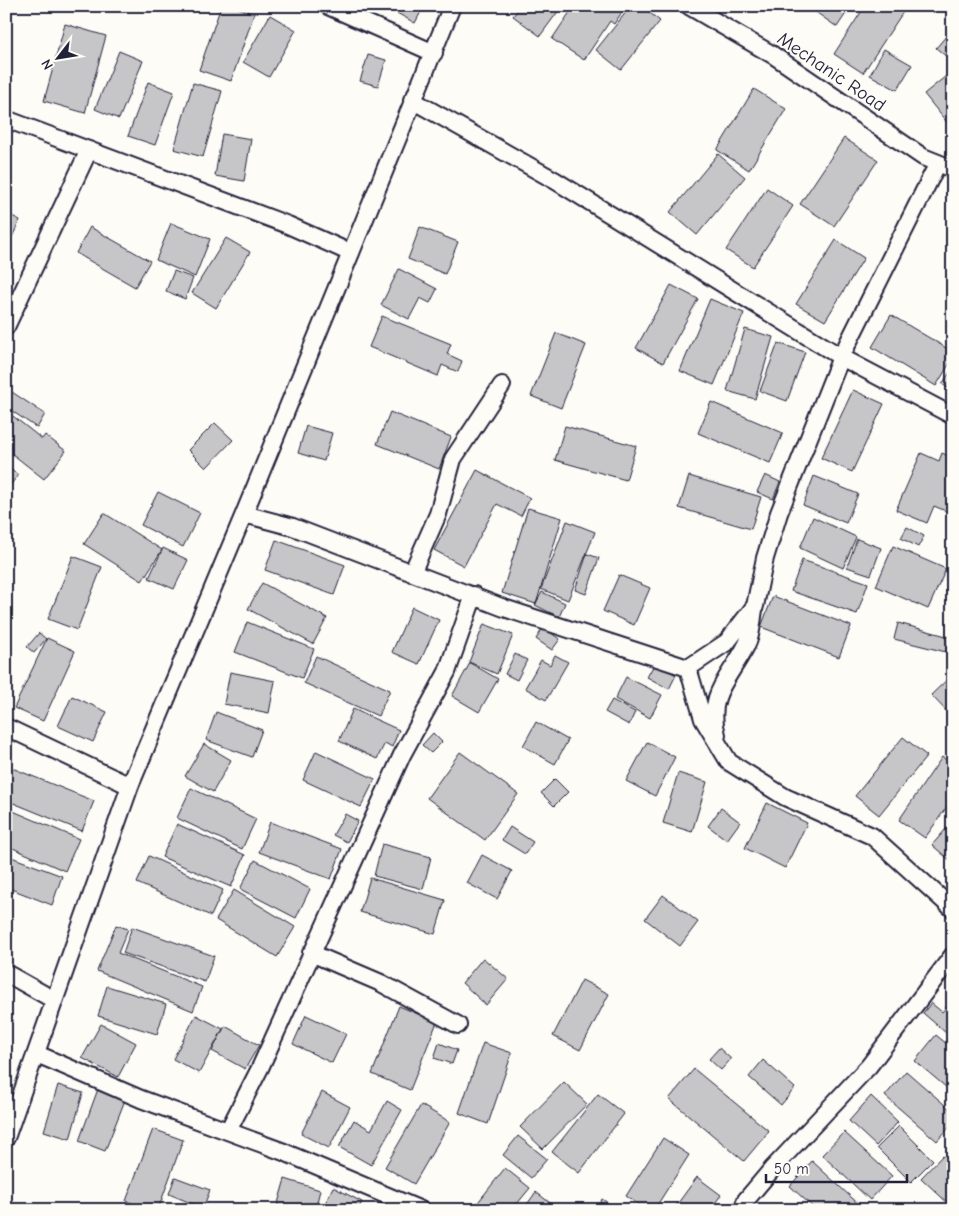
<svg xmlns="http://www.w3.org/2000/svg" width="959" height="1216" font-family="'Comic Neue',sans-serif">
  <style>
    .building { fill: #c6c6c8; stroke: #22223b }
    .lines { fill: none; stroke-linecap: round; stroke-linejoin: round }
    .street-casing { stroke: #22223b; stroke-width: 20 }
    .street { stroke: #fdfcf7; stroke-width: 16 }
    .labels { text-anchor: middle; stroke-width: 4; stroke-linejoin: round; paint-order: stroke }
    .street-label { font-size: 19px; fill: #22223b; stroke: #fdfcf7 }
  </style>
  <rect width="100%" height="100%" fill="#fdfcf7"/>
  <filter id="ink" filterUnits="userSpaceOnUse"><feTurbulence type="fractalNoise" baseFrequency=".02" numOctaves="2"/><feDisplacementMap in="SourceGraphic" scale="10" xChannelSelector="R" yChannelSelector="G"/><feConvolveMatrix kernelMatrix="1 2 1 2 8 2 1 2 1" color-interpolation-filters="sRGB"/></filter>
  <g filter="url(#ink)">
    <path class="building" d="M221,6H233L254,14L231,81L199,70Z
      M384,6H424L415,23Z
      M521,6H562L540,36L513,16Z
      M574,6H626L614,24L610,21L584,60L552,39Z
      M631,6H641L660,21L621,70L596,50Z
      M807,6H851L837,27Z
      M865,6H894L903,12L863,73L834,54Z
      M270,15L296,30L269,77L243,62Z
      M65,24L106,36L85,113L44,101Z
      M953,28V62L936,48Z
      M884,49L912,65L897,90L870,75Z
      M119,51L143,61L119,119L95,109Z
      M368,55L386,60L378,86L360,81Z
      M946,76L953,85V130L924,94Z
      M148,82L174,92L155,145L128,136Z
      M193,83L222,91L203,157L174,149Z
      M754,89L786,109L749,170L717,150Z
      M222,134L251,139L244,181L215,176Z
      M844,138L878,160L834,226L800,204Z
      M718,154L745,177L697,235L670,212Z
      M767,188L793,206L753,267L726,250Z
      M6,213L20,220L7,248H6Z
      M171,223L210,239L195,277L156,260Z
      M90,227L150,261L135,287L76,253Z
      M420,227L458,242L445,274L408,259Z
      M226,238L250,252L216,308L192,293Z
      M836,240L864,258L825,321L796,304Z
      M399,269L437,289L430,303L420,298L409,319L381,305Z
      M174,271L193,278L185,299L166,291Z
      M671,285L698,299L663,363L636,348Z
      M710,299L744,313L714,385L680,371Z
      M891,315L953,352V358L936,386L872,347Z
      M382,316L451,344L447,354L462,361L458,372L442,365L438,376L369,347Z
      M745,329L773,337L755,399L727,391Z
      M556,333L586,345L561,408L531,396Z
      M778,343L805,352L787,401L760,391Z
      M953,368V391L942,384Z
      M853,390L884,404L852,472L821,458Z
      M12,392L45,414L37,428L6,407V400Z
      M711,402L783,433L770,463L698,433Z
      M390,412L451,437L439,469L377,444Z
      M9,413L42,439L45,435L66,451L44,479L6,449V416Z
      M215,423L233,440L206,468L188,450Z
      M306,426L332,433L324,461L298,453Z
      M565,426L636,446L626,480L555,460Z
      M921,453L939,461L942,453L953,458V514L934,506L927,523L896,510Z
      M6,466L18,475L6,491Z
      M477,470L530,498L521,516L497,504L464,566L434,550Z
      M765,475L780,482L773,499L757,492Z
      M689,476L761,497L751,529L679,508Z
      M814,476L858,494L846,523L803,505Z
      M158,492L200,513L183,547L141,525Z
      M528,508L562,518L536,604L502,593Z
      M104,513L162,550L142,581L84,544Z
      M813,517L856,537L843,568L800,548Z
      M567,521L595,532L568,600L541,589Z
      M907,527L924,536L918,547L901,538Z
      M857,539L881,548L871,575L847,567Z
      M276,540L345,565L334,595L265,570Z
      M893,546L946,569L928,609L876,586Z
      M163,548L188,560L174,589L149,578Z
      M587,554L599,558L586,594L575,590Z
      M73,556L102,567L77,630L48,619Z
      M802,560L868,583L857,614L791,591Z
      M619,575L650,588L634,625L603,611Z
      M262,583L327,618L313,644L248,609Z
      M542,592L565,603L559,617L535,605Z
      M773,596L851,626L839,657L761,627Z
      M412,607L439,620L419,664L392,652Z
      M247,622L314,649L302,678L235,652Z
      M898,623L950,637L946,652L894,639Z
      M484,624L513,635L497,674L469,662Z
      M543,628L560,639L552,650L536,639Z
      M39,633L46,639L34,653L27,647Z
      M47,638L75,651L43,721L14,708Z
      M515,654L527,660L517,680L505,674Z
      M555,655L568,662L546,700L525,688L541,660L550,665Z
      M316,656L390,690L378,716L304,683Z
      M470,663L498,679L479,712L452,696Z
      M655,663L676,675L669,689L647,677Z
      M230,672L275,681L269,713L224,704Z
      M953,674V716L952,717L931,695Z
      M626,677L662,695L650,718L615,699Z
      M72,696L107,712L93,742L58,726Z
      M612,700L635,712L629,725L605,712Z
      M353,709L399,730L392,747L385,743L377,759L339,741Z
      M216,712L262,730L252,757L206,740Z
      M536,722L568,740L555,764L523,746Z
      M433,733L442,742L431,753L422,745Z
      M903,737L927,756L879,815L855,796Z
      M647,742L675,757L655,796L626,781Z
      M204,744L231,760L213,792L185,776Z
      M316,751L375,779L361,807L303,780Z
      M460,752L518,794L485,840L427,798Z
      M942,757L953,764V798L925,838L899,820Z
      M12,768L94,801L82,831L6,800V783Z
      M678,773L707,782L692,832L663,823Z
      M555,779L568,792L554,806L541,793Z
      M191,788L256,819L242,849L177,818Z
      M767,803L807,823L785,868L745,848Z
      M6,808L79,839L65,871L6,845Z
      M721,808L740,822L727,840L708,826Z
      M345,814L358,821L347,842L333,835Z
      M953,821V863L932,845Z
      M270,822L342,849L331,879L259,852Z
      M177,824L245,855L231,887L162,857Z
      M510,827L533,842L525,854L502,840Z
      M382,844L431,857L423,889L374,876Z
      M6,855L62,876L52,905L6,887Z
      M482,855L512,871L497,899L467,883Z
      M149,856L223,890L211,916L137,883Z
      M255,860L310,889L296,918L240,889Z
      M370,878L445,900L435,934L360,912Z
      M234,890L295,927L277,957L216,920Z
      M663,895L698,922L680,946L645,919Z
      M116,925L128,929L118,953L202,987L193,1011L97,971Z
      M132,927L214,956L205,982L123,953Z
      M483,958L508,979L486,1005L462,983Z
      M582,980L609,994L580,1050L553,1036Z
      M107,986L166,1004L157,1034L98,1016Z
      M953,1000V1039L923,1013L931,1003L942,1012Z
      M399,1006L437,1022L410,1090L372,1074Z
      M196,1015L223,1029L199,1073L173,1059Z
      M306,1015L346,1034L332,1063L293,1044Z
      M101,1024L136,1043L118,1077L82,1058Z
      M225,1026L259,1045L245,1069L212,1051Z
      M936,1035L953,1049V1093L915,1061Z
      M439,1043L457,1050L452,1064L434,1058Z
      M483,1043L512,1053L488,1124L459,1113Z
      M719,1048L731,1059L721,1070L709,1059Z
      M763,1060L795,1088L781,1105L749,1077Z
      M694,1069L769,1131L744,1161L669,1099Z
      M906,1071L953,1112V1123L937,1141L885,1096Z
      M564,1082L587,1104L543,1149L520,1127Z
      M58,1085L83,1093L70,1139L44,1131Z
      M98,1089L125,1100L105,1151L79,1141Z
      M322,1092L350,1107L329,1148L301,1134Z
      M598,1094L624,1114L579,1173L552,1152Z
      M871,1096L898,1122L876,1146L849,1121Z
      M387,1101L402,1110L371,1165L339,1147L354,1120L371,1130Z
      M421,1105L450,1122L414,1184L385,1167Z
      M899,1126L933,1160L911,1182L877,1148Z
      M153,1129L183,1140L158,1210H150L126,1201Z
      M844,1132L892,1176L870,1200L822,1155Z
      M518,1136L547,1159L531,1178L503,1155Z
      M663,1138L689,1155L654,1210H647L626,1196Z
      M943,1155L953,1164V1208L921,1178Z
      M812,1161L865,1210H816L790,1186Z
      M505,1168L530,1188L512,1210H472Z
      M175,1177L210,1190L203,1208L169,1194Z
      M697,1177L721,1195L710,1210H673Z
      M285,1179L320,1190L315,1210H276Z
      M333,1187L362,1202L358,1210H322Z
      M536,1192L559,1210H523Z
      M602,1199L614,1207L613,1210H596Z"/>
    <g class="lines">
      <defs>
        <path id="street" d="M328,6L434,53
          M689,6L773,55L923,157L953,169
          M412,100L556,181L841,357L953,416
          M6,119L288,225L351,253
          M6,327L89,150
          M244,514L293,527L504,608L688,668L703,719L729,762L785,797L872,836L953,909
          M412,573L438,514L453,459L502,385
          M688,668L727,642L755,606L765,558L779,513L841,357L938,163
          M6,727L130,786
          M717,735C706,694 730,678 747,644C752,634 752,620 754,610
          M311,953L381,983L458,1025
          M6,973L54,1000
          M37,1054L141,1099L284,1152L421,1210
          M228,1131L260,1068L402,755L447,672L474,595
          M6,1138L130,786L244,514L452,6
          M742,1210L746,1200L773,1168L869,1066L953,955"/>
      </defs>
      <use href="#street" class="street-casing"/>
      <use href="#street" class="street"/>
    </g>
  </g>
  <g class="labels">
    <g class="street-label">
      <text transform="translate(832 71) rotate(34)" y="7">Mechanic Road</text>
    </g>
  </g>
  <rect width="959" height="1216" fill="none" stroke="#fdfcf7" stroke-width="25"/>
  <rect x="12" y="12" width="934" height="1191" fill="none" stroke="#22223b" stroke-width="2" filter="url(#ink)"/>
  <g transform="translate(58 58) rotate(239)" stroke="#fdfcf7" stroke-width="4" paint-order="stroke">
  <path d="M0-4L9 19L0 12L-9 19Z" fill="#22223b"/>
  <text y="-8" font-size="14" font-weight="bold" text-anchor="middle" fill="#22223b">N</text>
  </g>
  <path d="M766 1174v8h141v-8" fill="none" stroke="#22223b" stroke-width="2.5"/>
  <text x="774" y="1174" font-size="15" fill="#22223b" stroke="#fdfcf7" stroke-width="4" paint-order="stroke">50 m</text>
</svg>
